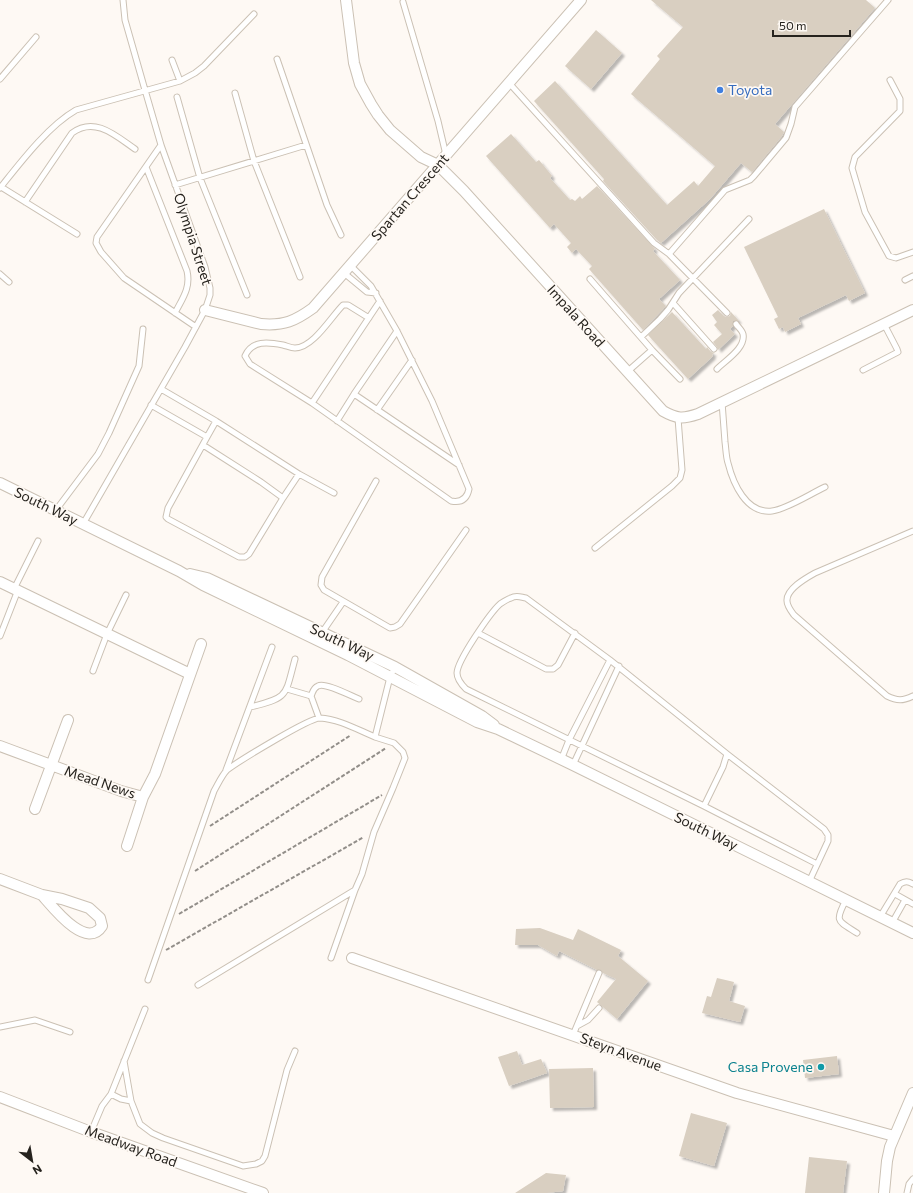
<svg xmlns="http://www.w3.org/2000/svg" width="913" height="1193" font-family="Commissioner,sans-serif">
  <style>
    .building { fill: #d9cfc1; filter: url(#shadow) }
    .lines { fill: none; stroke-linecap: round; stroke-linejoin: round }
    .lane-casing { stroke: #cbc1b4; stroke-width: 7 }
    .street-casing { stroke: #cbc1b4; stroke-width: 12 }
    .path { stroke: #928e89; stroke-width: 2; stroke-dasharray: 4 2; stroke-linecap: butt }
    .lane { stroke: #fff; stroke-width: 5 }
    .street { stroke: #fff; stroke-width: 10 }
    .shop-dot { fill: #3f7fe0; stroke: #fef9f4; stroke-width: 1.5 }
    .culture-dot { fill: #0f9aa8; stroke: #fef9f4; stroke-width: 1.5 }
    .labels { text-anchor: middle; stroke-width: 3.5; stroke-linejoin: round; paint-order: stroke }
    .shop-label { font-size: 14px; fill: #366cbe; stroke: #fef9f4; text-anchor: start }
    .street-label { font-size: 14px; fill: #26231e; stroke: #fef9f4 }
    .culture-label { font-size: 14px; fill: #0d838f; stroke: #fef9f4; text-anchor: end }
  </style>
  <defs>
    <filter id="shadow"><feDropShadow dx="3" dy="3" stdDeviation="1" flood-color="#0004"/></filter>
  </defs>
  <rect width="100%" height="100%" fill="#fef9f4"/>
  <path class="building" d="M651,0H866L875,8L775,124L784,132L782,136L752,172L741,163L710,199L661,243L657,240L603,181L604,179L534,101L555,81L667,205L694,181L698,186L715,166L631,94L660,59L657,56L683,27Z
    M596,30L622,53L591,89L565,66Z
    M511,134L536,162L539,160L552,176L550,178L570,200L572,199L575,201L580,196L582,199L597,186L655,249L653,251L680,280L659,299L666,306L643,330L589,269L592,266L576,249L572,253L567,247L571,243L554,224L550,228L486,156Z
    M824,209L865,293L849,301L846,295L798,318L801,324L785,332L783,327L779,329L774,319L778,317L744,247Z
    M718,310L724,316L726,317L730,316L731,312L739,321H733V326L730,329L735,334L718,350L717,347L713,342L722,334L714,325L717,322L712,315Z
    M672,312L706,349L707,347L711,352L714,353L712,355L713,356L688,379L648,335Z
    M540,928L573,940L578,929L621,950L618,956L648,981L617,1019L597,1002L616,979L603,973L601,970H597L559,951L557,956L538,945H515L516,929Z
    M717,978L734,982L729,1001L745,1006L740,1022L702,1013L707,996L711,997Z
    M517,1051L522,1065L541,1059L547,1073L509,1086L498,1057Z
    M837,1056L839,1074L805,1078L803,1060Z
    M593,1068L594,1107L550,1108L549,1069Z
    M691,1113L727,1123L714,1166L679,1156Z
    M809,1157L847,1161L843,1193H805Z
    M546,1173L566,1175L563,1191L546,1193H515Z"/>
  <g class="lines">
    <defs>
      <path id="lane" d="M403,2L438,121L446,155
        M277,59L327,205L341,235
        M172,60L180,81
        M0,79L36,37
        M890,80L900,99V111L855,157L852,168L865,212L889,256L896,258L913,252
        M509,83L654,243L669,254L725,190L750,180L754,176L786,138L791,124L795,107L888,0
        M235,93L254,161L300,277
        M177,97L200,178L247,295
        M161,145L97,237L96,243L101,252L124,278L196,327
        M146,167L187,271C191,288 182,299 175,313
        M175,185L306,145
        M1,187L77,234
        M0,188C20,163 48,126 76,110L180,81L195,73L204,66L254,14
        M25,202L72,133C95,116 116,136 135,149
        M669,254L727,313
        M350,265L371,286L397,331L432,401L469,489C467,499 461,503 451,501L312,403L250,364L245,356C252,340 268,342 283,345C287,346 291,348 295,348C313,348 331,317 343,305H348L369,318
        M344,273L367,292L376,293
        M0,274L9,282
        M590,279L652,350L627,372
        M905,280L913,276
        M673,303L714,349
        M641,337L660,319L668,310L679,293L749,219
        M652,350L680,379
        M717,369C726,360 746,348 743,334C742,330 738,327 736,324
        M863,370L898,352L897,349L884,324
        M161,389L216,421
        M354,394L397,331
        M722,402C723,415 724,429 725,442C726,449 726,457 728,463C733,483 746,514 772,511C787,509 810,494 825,487
        M312,403L380,301
        M151,405L207,437L168,508L166,517L168,519L239,557H245L249,554L283,498L261,482L203,445
        M377,410L412,360
        M337,421L354,394L459,465
        M207,437L216,421L299,474L334,493
        M376,481L322,577L321,585L324,590L390,628L395,627L400,624L466,530
        M283,498L299,474
        M56,510L98,454L109,433L139,366L143,329
        M83,524L185,347L205,310L210,295V288L205,267L161,145L145,90L125,20L123,0
        M913,531L815,573C806,578 786,589 787,601C787,606 791,611 794,615L887,696C897,701 903,701 913,696
        M595,548L672,486L680,478L682,470L678,418
        M14,589L38,541
        M478,633L546,669H553L558,665L575,633
        M321,634L343,602
        M0,636L18,590
        M93,671L107,634L126,595
        M287,689L311,696L319,718
        M311,696C313,692 313,688 318,686C325,682 351,696 359,699
        M250,707C289,698 285,696 295,659
        M727,754L824,829L828,835V841L809,882
        M561,760L569,740L610,660
        M573,765L619,666
        M226,770L272,647
        M704,806L723,767L727,754L610,660L526,598C520,597 516,595 511,598C507,599 503,602 500,604C490,613 457,661 457,673C457,679 462,685 466,689L704,806L817,864
        M895,894L913,904
        M846,900C834,922 838,921 857,933
        M880,917L900,884C905,881 908,881 913,884
        M892,923L905,900
        M331,958L355,890
        M148,980L214,791C218,784 222,775 227,770C239,761 309,718 320,718C339,719 358,730 375,737
        M198,985L355,890L362,874L374,832L393,788L405,758L403,752L394,743L375,737L390,677L395,667
        M577,1026L588,1020L599,1008
        M0,1027L35,1020L70,1032
        M573,1035L599,973
        M124,1061L131,1101
        M111,1094L145,1009
        M91,1132L102,1106L111,1094L121,1099L131,1101L140,1124L152,1133L163,1138L243,1166L256,1164L262,1161L265,1156L287,1070L295,1051
        M907,1193L909,1184L913,1179"/>
      <path id="street" d="M346,0L354,63L360,84L371,104L378,115L390,130L421,157L438,165L464,191L663,411C677,419 683,419 698,414L913,310
        M205,310L261,324C284,326 295,321 313,308L581,0
        M0,483L179,571L203,585L348,655L477,722L498,729L573,765L913,933
        M190,574L207,578L395,667L482,716L494,725
        M0,582L190,674
        M0,746L121,791L143,797L155,774L201,644
        M35,809L68,720
        M127,846L143,797
        M0,879L42,895L62,899L89,908L100,918L102,926C86,951 52,906 42,895
        M352,958L737,1093L894,1136
        M0,1097L91,1132L263,1193
        M884,1193L887,1161L890,1147L913,1093"/>
    </defs>
    <use href="#lane" class="lane-casing"/>
    <use href="#street" class="street-casing"/>
    <path class="path" d="M210,826L351,735
      M195,871L386,748
      M179,914L382,795
      M166,950L364,837"/>
    <use href="#lane" class="lane"/>
    <use href="#street" class="street"/>
  </g>
  <circle class="shop-dot" cx="720" cy="90" r="4"/>
  <circle class="culture-dot" cx="821" cy="1067" r="4"/>
  <g class="labels">
    <g class="shop-label">
      <text x="728" y="95">Toyota</text>
    </g>
    <g class="street-label">
      <text transform="translate(410 197) rotate(-49)" y="5">Spartan Crescent</text>
      <text transform="translate(193 239) rotate(72)" y="5">Olympia Street</text>
      <text transform="translate(576 316) rotate(48)" y="5">Impala Road</text>
      <text transform="translate(46 506) rotate(26)" y="5">South Way</text>
      <text transform="translate(342 642) rotate(25)" y="5">South Way</text>
      <text transform="translate(100 782) rotate(19)" y="5">Mead News</text>
      <text transform="translate(706 831) rotate(26)" y="5">South Way</text>
      <text transform="translate(621 1052) rotate(20)" y="5">Steyn Avenue</text>
      <text transform="translate(131 1146) rotate(20)" y="5">Meadway Road</text>
    </g>
    <g class="culture-label">
      <text x="813" y="1072">Casa Provene</text>
    </g>
  </g>
  <g transform="translate(32 1161) rotate(149)" stroke="#fef9f4" stroke-width="3" paint-order="stroke">
  <path d="M0-3L7 15L0 10L-7 15Z" fill="#26231e"/>
  <text y="-6" font-size="11" font-weight="bold" text-anchor="middle" fill="#26231e">N</text>
  </g>
  <path d="M773 30v6h77v-6" fill="none" stroke="#26231e" stroke-width="2"/>
  <text x="779" y="30" font-size="12" fill="#26231e" stroke="#fef9f4" stroke-width="3" paint-order="stroke">50 m</text>
</svg>
